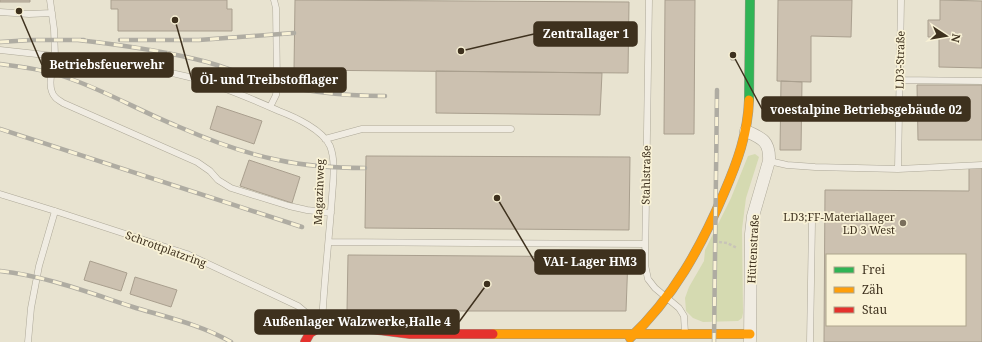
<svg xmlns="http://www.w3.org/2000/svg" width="982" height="342" font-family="'Noto Serif',serif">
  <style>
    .green { fill: #d5dab1 }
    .building { fill: #ccc1b0; stroke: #a99f8e; fill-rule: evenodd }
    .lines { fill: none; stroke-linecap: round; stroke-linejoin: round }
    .lane-casing { stroke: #ada898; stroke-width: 7 }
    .street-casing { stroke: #ada898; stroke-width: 13 }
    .fast-casing { stroke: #9d9788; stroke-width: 10 }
    .slow-casing { stroke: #9d9788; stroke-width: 10 }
    .jam-casing { stroke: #9d9788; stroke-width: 10 }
    .path { stroke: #c8c4b8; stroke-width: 2.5; stroke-dasharray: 3 2; stroke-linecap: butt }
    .lane { stroke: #f0ece2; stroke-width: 6 }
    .street { stroke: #f0ece2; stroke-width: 12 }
    .fast { stroke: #30b455; stroke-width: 9 }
    .slow { stroke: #ff9f0a; stroke-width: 9 }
    .jam { stroke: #e5322d; stroke-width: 9 }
    .rail-casing { stroke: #afaca2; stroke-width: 4.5 }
    .rail { stroke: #f9f2d6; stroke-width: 3; stroke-dasharray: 9; stroke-linecap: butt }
    .poi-dot { fill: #7a6f5c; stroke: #f9f2d6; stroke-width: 1.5 }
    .labels { text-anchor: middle; stroke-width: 3.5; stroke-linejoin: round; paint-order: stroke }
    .street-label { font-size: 11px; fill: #3e311e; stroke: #f9f2d6 }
    .poi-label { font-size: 11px; fill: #3e311e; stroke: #f9f2d6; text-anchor: end }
    .leader { fill: none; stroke: #3e311e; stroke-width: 1.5 }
    .callout-dot { fill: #3e311e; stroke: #f9f2d6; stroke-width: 1.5 }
    .callout { fill: #3e311e; stroke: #3e311e; stroke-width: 1.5 }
    .callout-label { font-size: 12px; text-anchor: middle; font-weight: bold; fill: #fff }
  </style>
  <rect width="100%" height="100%" fill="#e8e3d0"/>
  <path class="green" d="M755,154L759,157L746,198L742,229L743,313L742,318L738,321L703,322L693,318L686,311L685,298L689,287L704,261L705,250L731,198L748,156Z"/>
  <path class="building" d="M0,0H30V2H0Z
    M111,0H227V9H232V31H118V9H111Z
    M295,0L629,2L628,73L294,70Z
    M665,0H695L694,134H664Z
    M778,0H852L851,37L811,36V82L777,81Z
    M940,0L982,1V68L939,67V37H928V20H940Z
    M731,51H735V60H731Z
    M436,71L602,73L600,115L436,113Z
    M781,81L802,82L801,150H780Z
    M917,85H982V140H918Z
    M217,106L262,121L254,144L210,129Z
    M366,156L630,157L629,230L365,228Z
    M249,160L300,177L292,203L240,186Z
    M969,166H982V342H824L825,190L969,191ZM827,255H965V325H827Z
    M348,255L628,257L626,311H347Z
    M90,261L127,273L121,291L84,280Z
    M135,277L177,290L171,307L130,294Z"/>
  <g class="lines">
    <defs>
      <path id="lane" d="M50,0L54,29L55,56C99,61 145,66 189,77C220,85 250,98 279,111C295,117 323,130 330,146C336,161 333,182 332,197C329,240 324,282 322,324
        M649,0L645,265L648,279L655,288L679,308L684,316L685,333
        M0,12L29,14L52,13
        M0,50L55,56C53,68 46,87 55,97C57,100 61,101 63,103L197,162L210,171L218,180L231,188L289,206L307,210L331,213
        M899,80L982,81
        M270,107L276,95L277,84L276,8L274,0
        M325,139L362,129H511
        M769,161L787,165L815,167L898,169L982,165
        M898,169L901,0
        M0,194L55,211L187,254L298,306L321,325
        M329,242L645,244
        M28,342L31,308L39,266L55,211
        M810,342L812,222"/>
      <path id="street" d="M746,131C762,138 770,141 769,161L753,216L751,234L750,341"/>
      <path id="fast" d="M749,100L750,0"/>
      <path id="slow" d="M493,334H750
        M630,338C673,298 701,247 724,193C737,163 748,133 749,100"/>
      <path id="jam" d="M305,342L310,333L322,326L339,325L410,334H493"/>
    </defs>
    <use href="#lane" class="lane-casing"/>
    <use href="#street" class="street-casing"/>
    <use href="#fast" class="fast-casing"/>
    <use href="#slow" class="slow-casing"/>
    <use href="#jam" class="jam-casing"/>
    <path class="path" d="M719,242L727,243L737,248"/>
    <use href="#lane" class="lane"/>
    <use href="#street" class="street"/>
    <use href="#fast" class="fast"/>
    <use href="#slow" class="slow"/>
    <use href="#jam" class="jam"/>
    <defs>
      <path id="rail" d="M78,40C122,45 165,51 207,62C225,67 243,75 262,80C302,92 343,96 385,96
        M120,40H199L294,33
        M0,42L31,40H84
        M0,64C23,67 46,70 68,78C106,91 140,111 177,126C209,140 243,153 278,160C306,166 336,168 365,168
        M0,129L302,227
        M0,271C46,276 90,293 133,307C166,317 202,325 231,342
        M714,342L717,90"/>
    </defs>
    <use href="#rail" class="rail-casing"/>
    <use href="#rail" class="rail"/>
  </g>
  <circle class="poi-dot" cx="903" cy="223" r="4"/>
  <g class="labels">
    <g class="street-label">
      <text transform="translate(900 60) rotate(-89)" y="4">LD3-Straße</text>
      <text transform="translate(646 175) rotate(-89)" y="4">Stahlstraße</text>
      <text transform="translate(319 192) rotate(-88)" y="4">Magazinweg</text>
      <text transform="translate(166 249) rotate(20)" y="4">Schrottplatzring</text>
      <text transform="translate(753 249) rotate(-87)" y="4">Hüttenstraße</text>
    </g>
    <g class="poi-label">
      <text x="895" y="221">LD3;FF-Materiallager<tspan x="895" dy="13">LD 3 West</tspan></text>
    </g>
  </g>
  <path class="leader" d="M461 51L534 34M19 11L42 65M175 20L192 80M733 55L762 109M497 198L535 262M487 284L459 322"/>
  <g class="callout-dot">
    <circle cx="461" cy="51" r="4"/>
    <circle cx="19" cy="11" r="4"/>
    <circle cx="175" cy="20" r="4"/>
    <circle cx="733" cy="55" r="4"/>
    <circle cx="497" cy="198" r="4"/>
    <circle cx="487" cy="284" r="4"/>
  </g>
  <g class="callout">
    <rect x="534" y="22" width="103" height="24" rx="4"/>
    <rect x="42" y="53" width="131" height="24" rx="4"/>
    <rect x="192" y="68" width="154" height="24" rx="4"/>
    <rect x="762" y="97" width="208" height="24" rx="4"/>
    <rect x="535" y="250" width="110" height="24" rx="4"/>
    <rect x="255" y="310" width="204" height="24" rx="4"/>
  </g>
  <g class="callout-label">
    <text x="586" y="38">Zentrallager 1</text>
    <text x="107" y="69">Betriebsfeuerwehr</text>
    <text x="269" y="84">Öl- und Treibstofflager</text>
    <text x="866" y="114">voestalpine Betriebsgebäude 02</text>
    <text x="590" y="266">VAI- Lager HM3</text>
    <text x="357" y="326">Außenlager Walzwerke,Halle 4</text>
  </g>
  <rect x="826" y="254" width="140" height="72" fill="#f9f2d6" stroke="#aea58c"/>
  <rect x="834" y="267" width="20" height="6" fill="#30b455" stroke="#aea58c"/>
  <text x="862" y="274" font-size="12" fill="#3e311e">Frei</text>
  <rect x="834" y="287" width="20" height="6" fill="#ff9f0a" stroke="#aea58c"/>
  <text x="862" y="294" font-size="12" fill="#3e311e">Zäh</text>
  <rect x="834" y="307" width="20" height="6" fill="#e5322d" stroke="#aea58c"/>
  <text x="862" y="314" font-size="12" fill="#3e311e">Stau</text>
  <g transform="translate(946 36) rotate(102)" stroke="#f9f2d6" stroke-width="3" paint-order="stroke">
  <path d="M0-3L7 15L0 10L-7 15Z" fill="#3e311e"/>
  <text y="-6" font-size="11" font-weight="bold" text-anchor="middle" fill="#3e311e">N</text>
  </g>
</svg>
